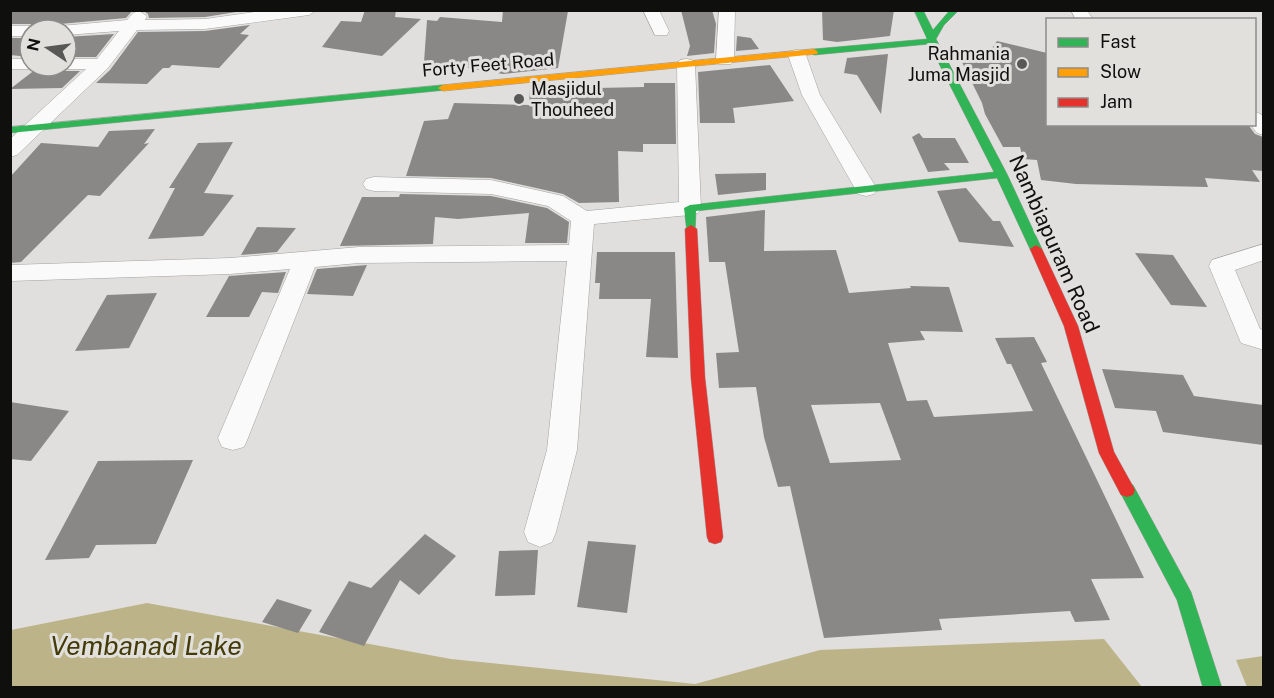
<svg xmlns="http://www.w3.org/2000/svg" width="1274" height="698" font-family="'Public Sans',sans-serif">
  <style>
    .water { fill: #bcb488 }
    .building { fill: #898886; fill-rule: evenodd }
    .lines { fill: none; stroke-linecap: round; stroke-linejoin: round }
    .street-casing { stroke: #a3a2a1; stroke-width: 1 }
    .fast-casing { stroke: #a3a2a1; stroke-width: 1 }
    .slow-casing { stroke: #a3a2a1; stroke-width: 1 }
    .jam-casing { stroke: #a3a2a1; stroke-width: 1 }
    .street { fill: #fafafa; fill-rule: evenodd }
    .fast { fill: #30b455; fill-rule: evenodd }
    .slow { fill: #ff9f0a; fill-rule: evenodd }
    .jam { fill: #e5322d; fill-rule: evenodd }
    .poi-dot { fill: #585856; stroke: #e1e0dc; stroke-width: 2 }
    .labels { text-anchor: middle; stroke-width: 6; stroke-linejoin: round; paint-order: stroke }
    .far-poi-label { font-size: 18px; fill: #0f0f0e; stroke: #e1e0dc; text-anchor: end }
    .far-street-label { font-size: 18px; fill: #0f0f0e; stroke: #e1e0dc }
    .street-label { font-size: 21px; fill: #0f0f0e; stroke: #e1e0dc }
    .near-water-label { font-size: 27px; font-style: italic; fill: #443b08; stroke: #e1e0dc }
  </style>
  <rect width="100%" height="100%" fill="#e0dfdd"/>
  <path class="water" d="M147,603L451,659L695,684L820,650L1104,639L1142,687L11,688V630Z
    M1263,656V687H1247L1236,660Z"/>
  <path class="building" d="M10,10H133L126,18L60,24L56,30H40L30,24H10Z
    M142,10H249L205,17L149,18L148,14Z
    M365,10H396L395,17L421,19L382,56L322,47L341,21L361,22Z
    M503,10L568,11L558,68L503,74L468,68L469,65L450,66L424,62L427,20L437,21L440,17L502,22Z
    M681,10H712L716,24L714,53L687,56L690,46Z
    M822,10H894L890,36L837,42L823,40Z
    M250,25L240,34L249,35L219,68L172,65L169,68H163L147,84L96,83L110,70L138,32L205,31Z
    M114,34L96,57H66V37Z
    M737,36L751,38L759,49L736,51Z
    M10,38H30V57L10,55Z
    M997,41L1047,53V124L1249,126L1255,134L1263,137V171L1252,170L1260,182L1205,178L1208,187L1076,184L1041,180L1037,160L1023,159L1020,147H1003L985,114L982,103L959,56L986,57Z
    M888,54L881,114L857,75L844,73L847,58Z
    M770,65L794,101L733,108L735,123H700L698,72Z
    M40,66H56L65,71H80L62,88L10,89Z
    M644,83H675L676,144H643V152L618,151L619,202L579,203L563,194L491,178L406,176L424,121L448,119L454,103L529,105L530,89L570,85L597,88L644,87Z
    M155,129L144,144L149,143L100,196L88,195L21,262L10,263V177L41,143L98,147L109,131Z
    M919,133L923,138H955L969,163H944L950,170L928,172L912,137Z
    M233,142L204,193L234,195L203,236L148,239L175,188H169L198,143Z
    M766,173V190L718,195L715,174Z
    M966,188L993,221H1000L1014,247L959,242L937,191Z
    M400,194L491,196L547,208L569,222L567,243H525L529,213L458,219L435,217L433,244L340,246L362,197H399Z
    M765,210L764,251L836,250L849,293L911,288L910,286L949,287L963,332L920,331L925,340L888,343L907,401L927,400L934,417L1033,411L1011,364H1007L995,338L1034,337L1047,362L1041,363L1144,578L1091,579L1110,620L1075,622L1070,611L939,619L942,630L824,638L790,486L778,487L764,437L756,387L719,388L716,353L739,352L725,262H709L706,217ZM880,403L901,460L830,463L811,405Z
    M257,227L296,228L277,252L241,255Z
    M597,252H675L678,358L646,357L651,299H599L600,283H595Z
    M1135,253L1173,255L1207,307L1171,305Z
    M367,265L353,296L307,294L317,269Z
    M286,272L278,293L262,292L249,317H206L229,276Z
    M157,293L129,348L75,351L107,295Z
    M1102,369L1183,375L1194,396L1263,405V445L1163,432L1156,411L1115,408Z
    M10,402L69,411L31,461L10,459Z
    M193,460L156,544L96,545L89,558L45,560L98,461Z
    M425,534L456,556L419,595L400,580L364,646L319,632L349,581L371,588Z
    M588,541L636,545L627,613L577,607Z
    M538,550L535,595L495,596L499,551Z
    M277,599L312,610L298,633L262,622Z"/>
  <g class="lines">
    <defs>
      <path id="street" d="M269,10H317L309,15L205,29L137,30L108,68L17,155L10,157V139L86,69H66L58,66H66V59H97L119,31L66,35V30H58L60,26L127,20L133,13L139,11L147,16L145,20L205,19Z
        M643,10H659L669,31L667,35H655Z
        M719,10H735L734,60L731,64H719L716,60Z
        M1071,10H1087L1093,20H1076Z
        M10,26H30L38,30H30V36H10Z
        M797,50L803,51L806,55L820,95L877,189L874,194L866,196L858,194L802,95L788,55L791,51Z
        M10,59H30V66H38L30,69H10Z
        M686,59L692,60L695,64L701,208L698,213L690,215L594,224L577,450L556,532L552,542L540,547L528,542L524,532L547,450L567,261L359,263L315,267L248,438L244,447L233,450L222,447L218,438L290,269L230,274L10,281V265L230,258L359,247L569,245L571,221L548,206L491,194L374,191L366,189L363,184L366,179L374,177L491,180L563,196L587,211L679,202L677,64L680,60Z
        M1254,111L1264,116V135L1257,133L1250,124H1254Z
        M1264,244V260L1235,270L1260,329L1264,330V350L1241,343L1209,266L1212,260Z"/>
      <path id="fast" d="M914,10H923L933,30L950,10H959L944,25L936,39L1007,174L1042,249L1040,252L1036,253L1030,249L997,178L696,211L695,232H687L684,208L690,205L994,172L929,44L814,55L810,52L814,49L927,39Z
        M443,85L448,88L446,90L10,133V127Z
        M1127,483L1133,485L1191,592L1222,688H1203L1177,600L1119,490L1121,485Z"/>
      <path id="slow" d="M814,49L818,52L817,54L443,91L438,88L443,85Z"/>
      <path id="jam" d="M691,225L697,229L705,378L723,537L721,542L715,544L709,542L707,537L691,378L685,229Z
        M1036,245L1042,249L1078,326L1114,452L1135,490L1133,495L1127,497L1121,495L1099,453L1064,326L1030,249Z"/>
    </defs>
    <use href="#street" class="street-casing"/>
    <use href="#fast" class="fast-casing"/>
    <use href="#slow" class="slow-casing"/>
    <use href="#jam" class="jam-casing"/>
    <use href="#street" class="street"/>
    <use href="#fast" class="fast"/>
    <use href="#slow" class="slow"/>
    <use href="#jam" class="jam"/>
  </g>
  <g class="poi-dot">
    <circle cx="1022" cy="64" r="6"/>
    <circle cx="519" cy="99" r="6"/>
  </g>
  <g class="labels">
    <g class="far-poi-label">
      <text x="1010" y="60">Rahmania<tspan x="1010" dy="21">Juma Masjid</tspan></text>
      <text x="531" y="95" text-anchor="start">Masjidul<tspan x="531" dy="21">Thouheed</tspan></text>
    </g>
    <g class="far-street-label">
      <text transform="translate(488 65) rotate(-5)" y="6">Forty Feet Road</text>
    </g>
    <g class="street-label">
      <text transform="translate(1054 244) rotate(66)" y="7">Nambiapuram Road</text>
    </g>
    <g class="near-water-label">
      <text x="146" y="655">Vembanad Lake</text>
    </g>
  </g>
  <rect width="1274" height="698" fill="none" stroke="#0f0f0e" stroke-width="24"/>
  <rect x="1046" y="18" width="210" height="108" fill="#e1e0dc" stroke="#8d8c8a" stroke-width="1.5"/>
  <rect x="1058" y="38" width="30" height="9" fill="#30b455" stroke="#8d8c8a" stroke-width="1.5"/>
  <text x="1100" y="48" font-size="18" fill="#0f0f0e">Fast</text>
  <rect x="1058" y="68" width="30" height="9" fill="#ff9f0a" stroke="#8d8c8a" stroke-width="1.5"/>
  <text x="1100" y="78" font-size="18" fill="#0f0f0e">Slow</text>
  <rect x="1058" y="98" width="30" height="9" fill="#e5322d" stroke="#8d8c8a" stroke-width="1.5"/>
  <text x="1100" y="108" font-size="18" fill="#0f0f0e">Jam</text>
  <g transform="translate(48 48) rotate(283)"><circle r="28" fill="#e1e0dc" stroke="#8d8c8a" stroke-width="1.5"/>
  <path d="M0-4.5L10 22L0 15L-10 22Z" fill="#585856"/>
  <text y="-9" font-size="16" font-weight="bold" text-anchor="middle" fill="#0f0f0e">N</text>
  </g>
</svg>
